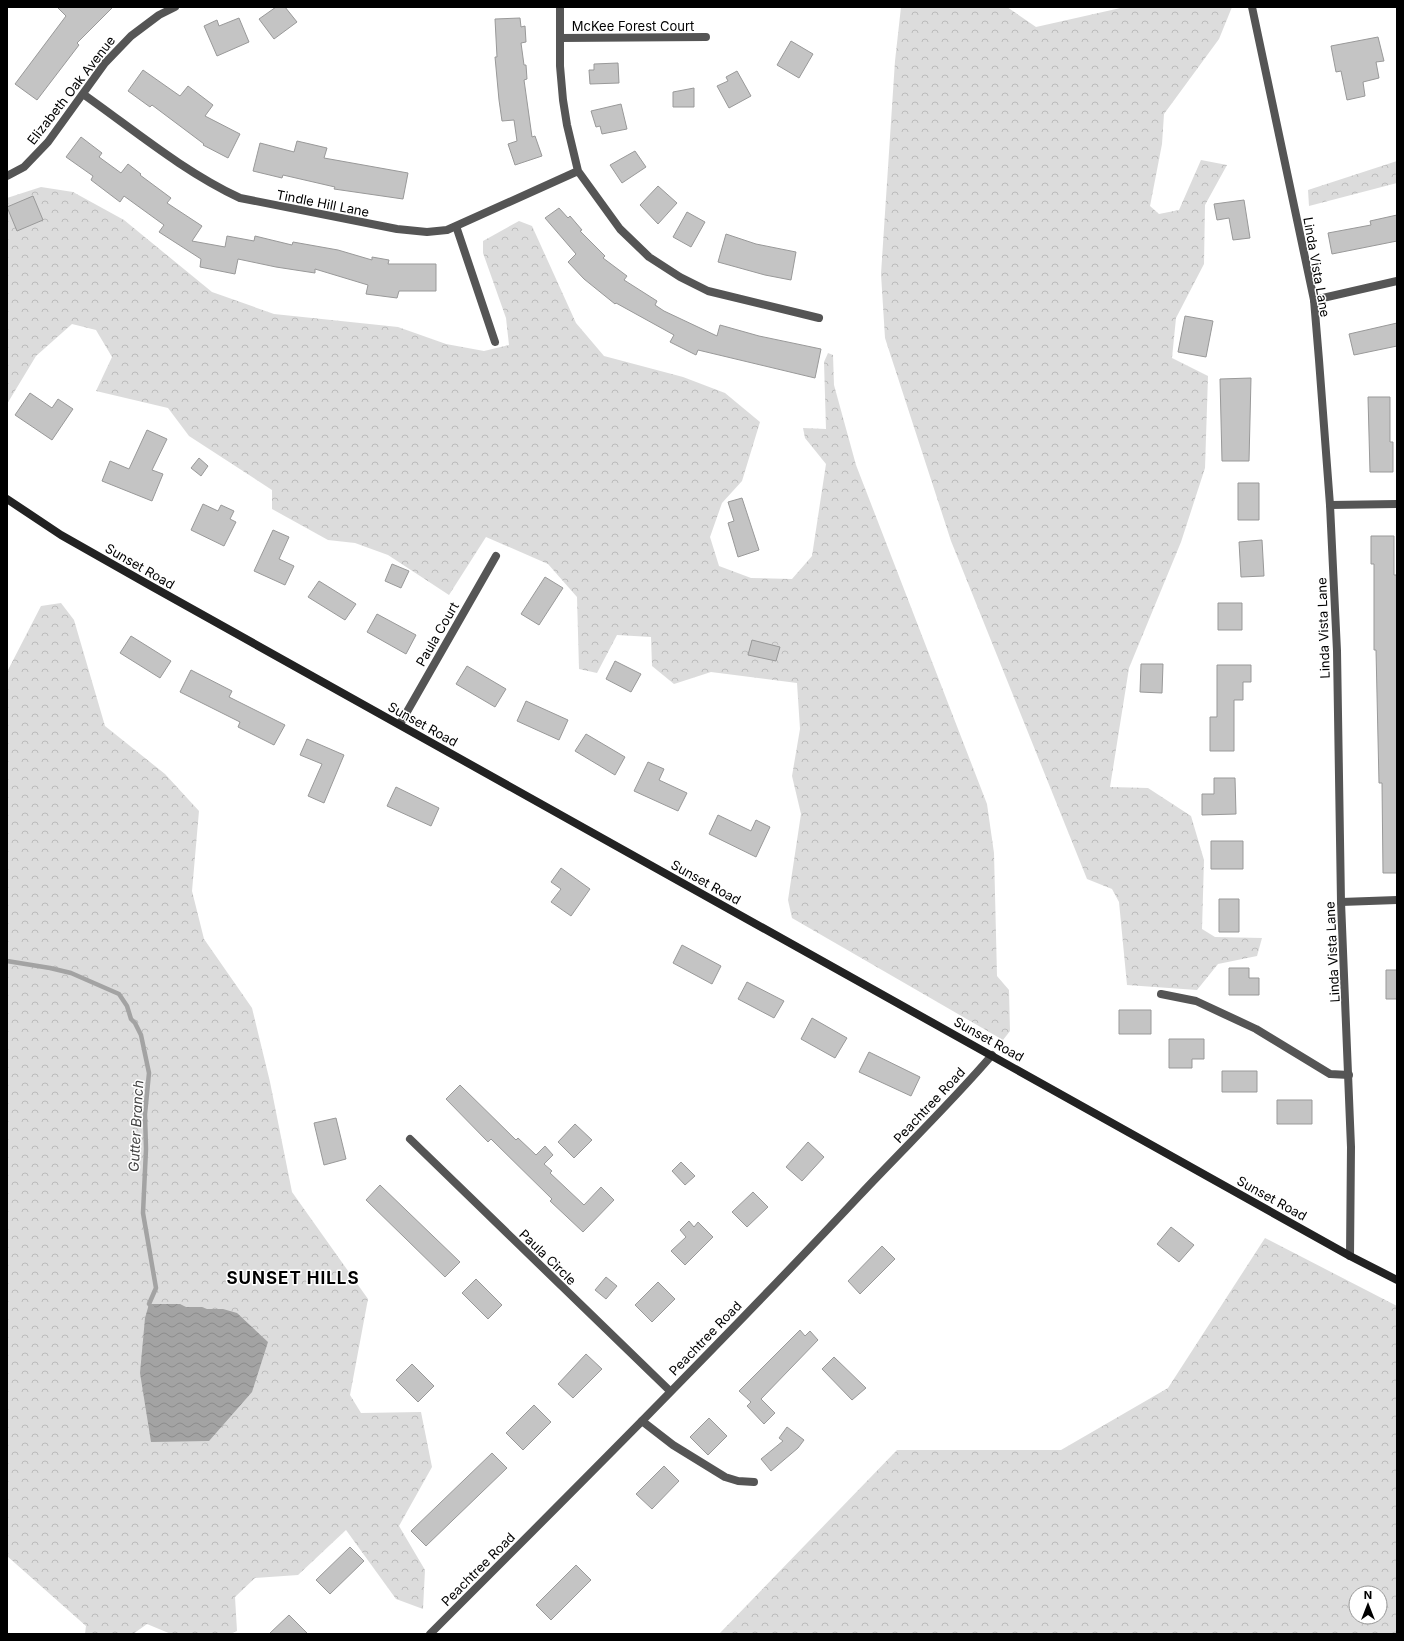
<svg xmlns="http://www.w3.org/2000/svg" width="1404" height="1641" font-family="Inter,sans-serif">
  <style>
    .forest { fill: url(#forest-crowns); fill-rule: evenodd }
    .water { fill: url(#water-waves) }
    .lines { fill: none; stroke-linecap: round; stroke-linejoin: round }
    .stream { stroke: #a3a3a3; stroke-width: 4.5 }
    .building { fill: #c4c4c4; stroke: #999 }
    .service { stroke: #555; stroke-width: 8 }
    .minor { stroke: #555; stroke-width: 8 }
    .tertiary { stroke: #555; stroke-width: 8 }
    .secondary { stroke: #222; stroke-width: 8 }
    .labels { text-anchor: middle; stroke-width: 3; stroke-linejoin: round; paint-order: stroke }
    .street-label { font-size: 13px; fill: #000; stroke: #fff }
    .water-label { font-size: 14px; font-style: italic; fill: #444; stroke: #fff }
    .district-label { font-size: 17px; font-weight: bold; letter-spacing: 1px; fill: #000; stroke: #fff }
  </style>
  <defs>
    <pattern id="forest-crowns" width="20" height="18" patternUnits="userSpaceOnUse"><rect width="20" height="18" fill="#dcdcdc"/><path d="M2 6a3 3 0 1 1 6 0M12 15a3 3 0 1 1 6 0" fill="none" stroke="#bbb"/></pattern>
    <pattern id="water-waves" width="16" height="10" patternUnits="userSpaceOnUse"><rect width="16" height="10" fill="#a3a3a3"/><path d="M0 5q4-4 8 0t8 0" fill="none" stroke="#8b8b8b"/></pattern>
  </defs>
  <rect width="100%" height="100%" fill="#fff"/>
  <path class="forest" d="M901,7H1007L1036,27L1125,7H1232L1219,39L1164,114L1162,144L1150,206L1159,214L1179,210L1201,160L1227,165L1205,205L1204,264L1176,318L1172,358L1208,376L1205,468L1181,542L1129,668L1110,787L1148,788L1191,816L1204,860L1202,929L1215,937L1262,938L1257,956L1218,964L1197,990L1127,985L1119,902L1112,889L1087,879L951,541L885,338L881,274L895,61Z
    M1397,161V183L1309,206L1308,190Z
    M41,187L73,192L124,220L212,292L274,314L398,327L446,344L484,351L509,345L506,318L483,253V241L519,221L532,226L576,323L604,356L683,377L725,393L760,422L742,481L722,503L710,537L719,566L751,578L792,579L812,556L826,464L805,438L803,428L826,429L824,362L828,353L833,355L834,385L856,465L987,804L994,853L997,976L1009,990L1010,1031L1003,1040L792,918L788,900L801,814L792,776L800,729L797,683L711,672L674,684L652,666L651,637L617,635L597,673L579,669L577,597L548,564L486,537L449,595L388,555L355,543L328,540L272,509V490L189,436L168,408L96,391L112,357L96,330L72,324L36,356L7,404V198Z
    M61,603L74,620L105,726L165,774L199,811L192,891L204,939L252,1008L270,1082L292,1192L368,1299L350,1395L361,1413L421,1412L432,1467L399,1526L425,1570L423,1609L396,1599L346,1530L298,1575L255,1578L235,1597L237,1631L229,1634H171L147,1624L133,1634H85L86,1626L7,1556V672L41,606Z
    M1265,1238L1397,1306V1634H719L897,1450H1061L1168,1388ZM1356,1593H1380V1617H1356Z"/>
  <path class="water" d="M149,1304H180L186,1307H202L207,1309H223L237,1313L268,1342L252,1392L209,1441L151,1442L140,1373L145,1318Z"/>
  <g class="lines">
    <path class="stream" d="M7,961L50,968L71,973L119,994L127,1006L131,1019L135,1023L141,1035L149,1073L145,1114L146,1149L143,1213L156,1288L149,1304L152,1307"/>
  </g>
  <path class="building" d="M57,7H113L77,43L79,45L37,100L15,84L66,16Z
    M276,7H285L297,22L274,39L259,19Z
    M239,18L249,42L217,56L204,26L217,20L219,26Z
    M520,18L521,27L525,26L526,42L521,43L524,65H526L527,79L524,80L532,137L535,136L542,156L515,165L508,144L517,141L514,120L502,121L499,100L495,57H497L495,19Z
    M1378,37L1384,61L1376,62L1379,78L1363,82L1365,96L1347,100L1341,71L1336,72L1331,46Z
    M791,41L813,54L799,78L777,65Z
    M618,63L619,83L590,84L589,70H594V64Z
    M143,70L180,96L188,86L213,105L205,116L240,134L228,158L203,145L204,144L152,105L150,107L128,91Z
    M737,71L751,96L729,108L717,86L728,81L726,77Z
    M694,88V107H673V92Z
    M621,104L627,129L602,134L600,126L596,127L591,111Z
    M81,137L102,153L99,157L121,173L128,164L141,174L140,175L171,198L167,203L202,226L192,241L225,247L227,236L254,241L255,236L292,245L293,242L338,250L372,260V257L389,260L388,264H436V291H399L397,298L366,294L368,285L315,269V273L276,267L238,259L235,274L200,267L201,259L159,232L164,225L124,196L120,202L91,180L93,176L66,157Z
    M297,141L327,148L324,158L408,173L403,199L334,189L335,187L283,175L282,178L253,171L260,143L294,152Z
    M635,151L646,167L622,183L610,165Z
    M658,186L677,203L658,224L640,205Z
    M33,196L43,220L17,231L7,207Z
    M1244,200L1250,238L1233,240L1229,218L1217,220L1214,204Z
    M559,208L568,218L570,216L582,230L580,231L605,256L603,258L627,276L624,280L657,301L655,305L664,311L717,336L720,325L759,336L821,349L815,378L698,350L696,355L670,342L674,335L616,303L615,304L584,279L568,262L576,254L545,218Z
    M687,212L705,222L691,247L673,237Z
    M1397,215V241L1332,254L1328,233L1371,225L1370,221Z
    M726,234L756,244L796,252L791,280L765,275L718,262Z
    M1185,316L1213,321L1206,357L1178,352Z
    M1397,323V346L1354,355L1349,334Z
    M1251,378L1249,461H1222L1220,379Z
    M30,393L52,408L58,399L73,409L52,440L15,415Z
    M1368,397H1390V442H1393V472H1370Z
    M147,430L167,439L152,470L163,474L152,501L102,481L110,461L129,469Z
    M199,458L208,466L201,476L191,468Z
    M1238,483H1259V520H1238Z
    M742,498L759,550L738,557L728,523L734,521L728,502Z
    M203,504L218,511L221,505L234,511L230,519L236,522L224,546L191,530Z
    M273,530L289,537L279,559L294,566L285,585L254,571Z
    M1371,536H1394V575H1397V873H1383L1382,783H1379L1376,650H1374V564H1371Z
    M1262,540L1264,576L1241,577L1239,542Z
    M392,564L409,571L401,588L385,581Z
    M545,577L563,588L539,625L521,614Z
    M319,581L356,604L345,620L308,597Z
    M1218,603H1242V630H1218Z
    M377,614L416,635L406,654L367,632Z
    M131,636L171,661L160,678L120,653Z
    M752,640L780,647L776,661L748,655Z
    M615,661L641,674L631,692L606,679Z
    M1141,664H1163L1162,693L1140,692Z
    M1217,665H1251V682H1243V700H1234V751H1210V717H1217Z
    M467,666L506,689L495,707L456,684Z
    M191,670L232,691L229,697L285,725L274,745L238,727L240,722L180,692Z
    M526,701L568,720L559,740L517,721Z
    M586,734L625,757L615,775L575,751Z
    M307,739L344,755L324,803L308,796L322,764L300,755Z
    M648,762L664,769L659,780L687,793L678,811L634,791Z
    M1214,778H1235L1236,814L1202,815V794H1214Z
    M396,787L439,808L431,826L387,806Z
    M718,815L751,831L756,820L770,827L756,857L709,834Z
    M1211,841H1243V869H1211Z
    M561,868L590,889L571,916L551,902L561,889L551,882Z
    M1219,899H1239V932H1219Z
    M682,945L721,966L712,984L673,963Z
    M1229,968H1249V978H1259V995H1229Z
    M1386,970H1397V999H1386Z
    M747,982L784,1001L774,1018L738,999Z
    M1119,1010H1151V1034H1119Z
    M812,1018L847,1038L835,1058L801,1039Z
    M1169,1039H1204V1059H1192V1068H1169Z
    M869,1052L920,1077L911,1096L859,1072Z
    M1222,1071H1257V1092H1222Z
    M460,1085L516,1140L518,1138L536,1155L545,1146L553,1155L544,1164L552,1171L550,1173L584,1205L601,1187L614,1200L583,1232L550,1201L552,1199L491,1139L488,1142L446,1099Z
    M1277,1100H1312V1124H1277Z
    M336,1118L346,1159L324,1165L314,1123Z
    M575,1124L592,1140L574,1158L558,1142Z
    M808,1142L824,1157L802,1181L786,1167Z
    M681,1162L695,1176L685,1185L672,1171Z
    M380,1185L460,1262L445,1277L366,1200Z
    M753,1192L768,1207L747,1227L732,1212Z
    M689,1221L694,1227L698,1222L713,1237L685,1265L671,1251L686,1237L680,1230Z
    M1171,1227L1194,1245L1179,1262L1157,1244Z
    M882,1246L895,1259L860,1294L848,1281Z
    M606,1277L617,1286L606,1299L595,1290Z
    M476,1279L502,1305L488,1319L462,1293Z
    M658,1282L675,1299L652,1322L635,1305Z
    M800,1330L805,1336L810,1331L818,1340L761,1399L775,1413L764,1424L747,1406L751,1402L739,1391Z
    M586,1354L602,1369L573,1398L558,1384Z
    M834,1357L866,1388L852,1400L822,1369Z
    M412,1364L434,1386L418,1402L396,1380Z
    M534,1405L551,1422L523,1450L506,1433Z
    M709,1418L727,1436L708,1455L690,1437Z
    M787,1427L804,1440L798,1448L771,1471L761,1459L783,1441L779,1438Z
    M492,1453L507,1468L426,1546L411,1531Z
    M664,1466L679,1481L652,1509L636,1494Z
    M350,1547L364,1561L330,1594L316,1580Z
    M576,1565L591,1580L551,1620L536,1605Z
    M289,1615L308,1634H269Z"/>
  <g class="lines">
    <path class="service" d="M1161,994L1196,1001L1256,1029L1330,1074L1349,1075
      M642,1421L673,1445L725,1477L738,1481L754,1482"/>
    <path class="minor" d="M560,7V66L563,100L567,125L578,171L620,229L649,257L680,277L708,291L819,318
      M560,38L706,37
      M83,94C134,130 184,172 240,198L397,229L427,232L447,230L578,171
      M7,176L24,167L48,142L105,63L131,36L159,15L175,7
      M456,226L495,342
      M1314,300L1397,281
      M1330,505L1397,504
      M400,724L496,556
      M1341,902L1397,900
      M410,1139L670,1391"/>
    <path class="tertiary" d="M1252,7L1314,300L1319,360L1330,505L1337,651L1341,902L1351,1147L1350,1256
      M430,1634C574,1490 719,1345 859,1196C903,1149 950,1104 992,1055"/>
    <path class="secondary" d="M7,499L61,535L151,586L1350,1256L1397,1280"/>
  </g>
  <g class="labels">
    <g class="street-label">
      <text x="633" y="31">McKee Forest Court</text>
      <text transform="translate(71 90) rotate(-52)" y="5">Elizabeth Oak Avenue</text>
      <text transform="translate(323 203) rotate(11)" y="5">Tindle Hill Lane</text>
      <text transform="translate(1317 267) rotate(80)" y="5">Linda Vista Lane</text>
      <text transform="translate(140 566) rotate(30)" y="5">Sunset Road</text>
      <text transform="translate(1323 628) rotate(-92)" y="5">Linda Vista Lane</text>
      <text transform="translate(437 634) rotate(-60)" y="5">Paula Court</text>
      <text transform="translate(423 724) rotate(29)" y="5">Sunset Road</text>
      <text transform="translate(706 882) rotate(29)" y="5">Sunset Road</text>
      <text transform="translate(1332 952) rotate(-93)" y="5">Linda Vista Lane</text>
      <text transform="translate(989 1039) rotate(29)" y="5">Sunset Road</text>
      <text transform="translate(929 1105) rotate(-47)" y="5">Peachtree Road</text>
      <text transform="translate(1272 1198) rotate(29)" y="5">Sunset Road</text>
      <text transform="translate(548 1257) rotate(44)" y="5">Paula Circle</text>
      <text transform="translate(705 1338) rotate(-46)" y="5">Peachtree Road</text>
      <text transform="translate(478 1569) rotate(-45)" y="5">Peachtree Road</text>
    </g>
    <g class="water-label">
      <text transform="translate(136 1126) rotate(-87)" y="5">Gutter Branch</text>
    </g>
    <g class="district-label">
      <text x="293" y="1284">SUNSET HILLS</text>
    </g>
  </g>
  <rect width="1404" height="1641" fill="none" stroke="#000000" stroke-width="16"/>
  <g transform="translate(1368 1605)"><circle r="19" fill="#ffffff" stroke="#999999"/>
  <path d="M0-3L7 15L0 10L-7 15Z" fill="#000000"/>
  <text y="-6" font-size="11" font-weight="bold" text-anchor="middle" fill="#000000">N</text>
  </g>
</svg>
